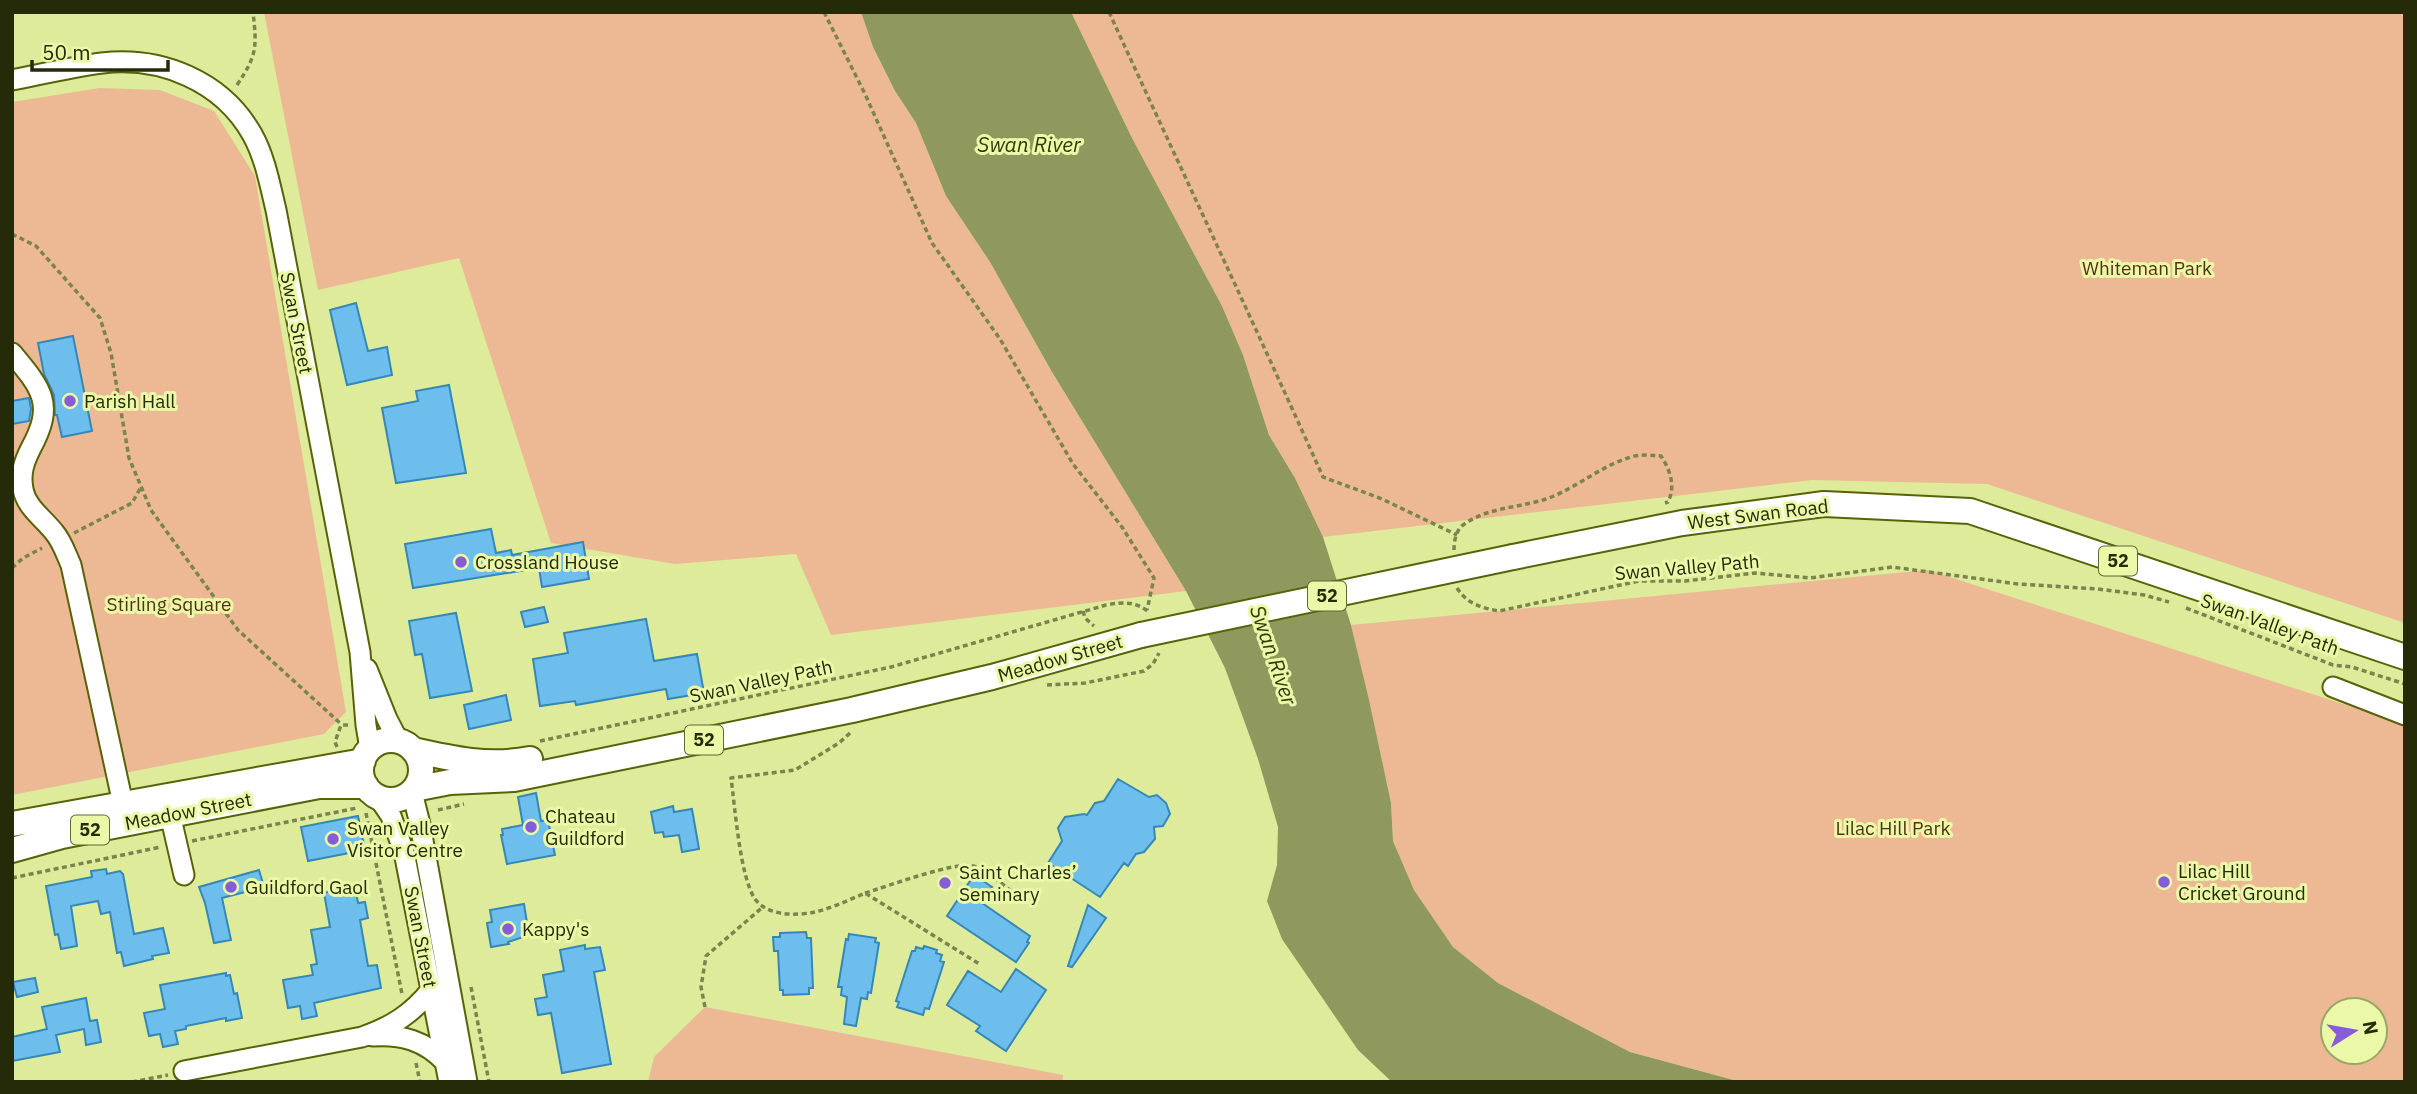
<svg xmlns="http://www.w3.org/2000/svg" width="2417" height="1094" font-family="'IBM Plex Sans',sans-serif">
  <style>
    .green { fill: #edb994; fill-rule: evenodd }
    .water { fill: #8f995d }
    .building { fill: #6dbeed; stroke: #3588b5; stroke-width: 2 }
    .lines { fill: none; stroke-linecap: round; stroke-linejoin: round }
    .minor-casing { stroke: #596208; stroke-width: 23 }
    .major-casing { stroke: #596208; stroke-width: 28 }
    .path { stroke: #7b844c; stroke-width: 3.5; stroke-dasharray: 5 3.5; stroke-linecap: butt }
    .minor { stroke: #fff; stroke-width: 19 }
    .major { stroke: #fff; stroke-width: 24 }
    .major-bridge-casing { stroke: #596208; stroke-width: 28; stroke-linecap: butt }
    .major-bridge { stroke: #fff; stroke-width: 24 }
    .poi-dot { fill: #875dd7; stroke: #eaf8a7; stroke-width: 2.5 }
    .labels { text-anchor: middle; stroke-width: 6; stroke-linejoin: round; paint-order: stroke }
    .shield { fill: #eaf8a7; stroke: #606838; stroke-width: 2 }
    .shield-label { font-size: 18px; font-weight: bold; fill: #252a08 }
    .park-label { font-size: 19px; fill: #553114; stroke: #eaf8a7 }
    .street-label { font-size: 19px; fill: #252a08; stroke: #eaf8a7 }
    .poi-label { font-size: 19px; fill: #252a08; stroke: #eaf8a7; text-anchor: start }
    .water-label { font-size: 21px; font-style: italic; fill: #333808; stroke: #eaf8a7 }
  </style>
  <rect width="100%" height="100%" fill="#ddeb9a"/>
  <path class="green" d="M264,12H861L873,47L895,91L916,123L946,196L990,262L1052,372L1186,591L831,635L796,554L675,564L551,543L459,258L318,290Z
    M1071,12H2405V623L1987,484L1812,480L1323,537L1295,478L1269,435L1243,355L1222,306L1133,140Z
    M100,88L160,90L214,111L255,176L346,712L324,734L12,795V102Z
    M1928,570L2405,724V1082H1741L1630,1052L1498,983L1453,947L1414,890L1393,841L1391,803L1351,625ZM2333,1010H2375V1052H2333Z
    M705,1007L1063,1075V1082H648L654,1057Z"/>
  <path class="water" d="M861,12H1071L1133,140L1222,306L1243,355L1269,435L1295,478L1323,537L1351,625L1369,700L1391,803L1393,841L1414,890L1453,947L1498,983L1630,1052L1741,1082H1392L1358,1050L1282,939L1267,901L1277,865L1278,827L1258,759L1225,668L1186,591L1052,372L990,262L946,196L916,123L895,91L873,47Z"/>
  <path class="building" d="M356,303L368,351L387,347L392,375L347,385L330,310Z
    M73,336L92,431L62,437L57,415H55L54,395L44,374L38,343Z
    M449,385L466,473L396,483L382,408L418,401L416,391Z
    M29,398L31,409L29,421L12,424V401Z
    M491,529L496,553L511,550L512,555L583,542L589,579L542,587L539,568L413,588L405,544Z
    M544,607L548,622L525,627L521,612Z
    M456,613L472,691L430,698L422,654L415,655L409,621Z
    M646,619L654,661L697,654L704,693L668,699L666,689L576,705L575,701L540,706L533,659L568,653L564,633Z
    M506,695L511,720L469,729L464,705Z
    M1118,779L1149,797L1157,795L1166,803L1170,814L1163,826L1154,827L1155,839L1144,852L1136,854L1128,866L1124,863L1100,897L1048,863L1062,841L1058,828L1065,817L1084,814L1087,815L1095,803L1104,801Z
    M536,793L541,821L548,820L555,855L507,864L501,835H503L502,829L523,825L518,797Z
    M673,806L674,812L692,809L699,849L682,852L679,835L664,837L663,832L655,833L651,812Z
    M358,816L365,850L308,861L301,827Z
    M106,869L107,874L120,871L123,874L134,934L163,928L169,953L152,956L153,959L124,966L121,952L117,953L110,912L101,914L98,901L71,906L77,946L61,949L58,934L55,935L46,886L92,877L91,871Z
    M259,870L264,887L222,898L231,940L214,943L205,903L199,887Z
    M974,875L992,887L982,903L1030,936L1027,942L1029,943L1016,962L947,916Z
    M355,885L358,903L365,902L368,918L360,920L368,966L377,965L381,988L314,1003L317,1016L302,1019L300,1006L288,1008L283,980L313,975L311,965L317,964L311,930L330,927L324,893Z
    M524,904L529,935L508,942L509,944L491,947L487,923L492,922L490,910Z
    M1088,905L1106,918L1072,967L1068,966Z
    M806,932L807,938H811L813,988H809V994L783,995V990H780L778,951H774L773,937H780V933Z
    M849,934L876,938L875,942L879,943L871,993L868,992L867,999L861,998L856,1026L844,1024L847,997L841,995L842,987H838L846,939L848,940Z
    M585,945V949L600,947L605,970L594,972L611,1064L562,1073L551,1013L538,1015L535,999L547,997L543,975L564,971L560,950Z
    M924,946L937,950L936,953L942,955L940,961L944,962L929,1009L925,1008L923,1015L897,1007L899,1002L896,1001L912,951H915L916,947L923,949Z
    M1016,969L1046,990L1006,1051L976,1031L980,1026L947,1005L968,971L1001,992Z
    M226,973V976L230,975L234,994L237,993L242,1018L226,1021V1018L186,1026V1029L175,1031L178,1044L163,1047L160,1034L149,1036L144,1013L165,1009L160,985Z
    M35,978L38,992L17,997L13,982Z
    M86,998L90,1021L97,1020L101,1042L86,1045L84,1029L56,1035L60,1052L12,1061V1037L47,1029L42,1007Z"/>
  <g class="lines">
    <defs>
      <path id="minor" d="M12,80C42,74 72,67 102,63C161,56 222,81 252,134C265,157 270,185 276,210L360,652L366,725L370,749
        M12,353C42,389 55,404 31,448C24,462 20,473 23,489C26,507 43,518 54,532C62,541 66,554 71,565L123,804
        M367,669L387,719L399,742
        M2333,687L2405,715
        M412,792L420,824L467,1082
        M378,797L391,816L404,852L449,1082
        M167,801L184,875
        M373,1036C402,1034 425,1041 445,1062
        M184,1071L362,1037C391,1027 412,1014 431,990"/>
      <path id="major" d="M1513,557L1682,523L1824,504L1970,511L2405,657
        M361 770a30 30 0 1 1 60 0a30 30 0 1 1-60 0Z
        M413,750C452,759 490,767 530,759
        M414,789L450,782L514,779L852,710L992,677L1141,635
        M12,824L363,761
        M12,850L62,836L319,786H366"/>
    </defs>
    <use href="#minor" class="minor-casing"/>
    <use href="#major" class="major-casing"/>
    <path class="path" d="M824,12L865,94L932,243L1000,339L1073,464L1122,527L1154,578L1147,610
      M1109,12C1180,167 1253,321 1323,477L1382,499L1457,535
      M237,85C257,55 257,48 253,12
      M12,234L36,246L100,318L111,353L129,458L151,510L238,630L341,724
      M74,533L132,503L141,487
      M1454,550C1454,541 1456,530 1463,525C1487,507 1519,508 1546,499C1575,489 1599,467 1628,458C1638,454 1650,455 1661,456C1670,470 1676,486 1668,502L1665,503
      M12,568L23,558L42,548
      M1457,588C1467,604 1482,608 1499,611L1639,581H1685L1755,573L1810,578L1892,567L2018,584L2098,589L2144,595L2169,602
      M2186,608L2333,665L2352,667L2405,684
      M1083,611L1085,618L1094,626
      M1047,685L1085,683L1144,671L1153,664L1159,653
      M850,733L839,743L795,770L731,778C735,807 740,877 755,899C767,916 796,916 815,912C832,908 849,900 865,893L981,965
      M540,741L891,667L1106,605C1123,602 1136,601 1150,613
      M337,747L335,742L341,725H349
      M438,810L464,804
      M366,813L402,994
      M192,841L357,808
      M12,878L161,847
      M865,893C886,887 955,861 973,866C987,870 1003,885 1015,894
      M471,987L489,1082
      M705,1007L701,987L706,956L764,906
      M416,1063L420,1082
      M132,1082L168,1075"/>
    <use href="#minor" class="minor"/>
    <use href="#major" class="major"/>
    <defs>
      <path id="major-bridge" d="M1141,635L1513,557"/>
    </defs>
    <use href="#major-bridge" class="major-bridge-casing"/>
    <use href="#major-bridge" class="major-bridge"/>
  </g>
  <g class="poi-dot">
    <circle cx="70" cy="401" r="7"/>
    <circle cx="461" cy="562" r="7"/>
    <circle cx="531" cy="827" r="7"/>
    <circle cx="333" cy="839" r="7"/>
    <circle cx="2164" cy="882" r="7"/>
    <circle cx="945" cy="883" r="7"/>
    <circle cx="231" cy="887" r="7"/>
    <circle cx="508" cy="929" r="7"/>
  </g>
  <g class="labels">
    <g class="shield">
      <rect x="2099" y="546.5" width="38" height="29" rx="5"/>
      <rect x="1308" y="581.5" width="38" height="29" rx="5"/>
      <rect x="685" y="725.5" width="38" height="29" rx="5"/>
      <rect x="71" y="815.5" width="38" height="29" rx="5"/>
    </g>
    <g class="shield-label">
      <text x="2118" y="567">52</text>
      <text x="1327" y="602">52</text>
      <text x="704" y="746">52</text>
      <text x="90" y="836">52</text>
    </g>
    <g class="park-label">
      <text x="2147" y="275">Whiteman Park</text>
      <text x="169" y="611">Stirling Square</text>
      <text x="1893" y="835">Lilac Hill Park</text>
    </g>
    <g class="street-label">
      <text transform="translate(297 323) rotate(79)" y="7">Swan Street</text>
      <text transform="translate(1758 514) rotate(-7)" y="7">West Swan Road</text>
      <text transform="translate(1687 567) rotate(-5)" y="7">Swan Valley Path</text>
      <text transform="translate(2270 624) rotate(20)" y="7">Swan Valley Path</text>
      <text transform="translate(1060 658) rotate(-16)" y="7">Meadow Street</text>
      <text transform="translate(761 681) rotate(-12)" y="7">Swan Valley Path</text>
      <text transform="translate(188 811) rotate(-11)" y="7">Meadow Street</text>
      <text transform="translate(421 937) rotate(79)" y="7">Swan Street</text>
    </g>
    <g class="poi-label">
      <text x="84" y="408">Parish Hall</text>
      <text x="475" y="569">Crossland House</text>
      <text x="545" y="823">Chateau<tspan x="545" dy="22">Guildford</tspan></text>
      <text x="347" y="835">Swan Valley<tspan x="347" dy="22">Visitor Centre</tspan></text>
      <text x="2178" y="878">Lilac Hill<tspan x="2178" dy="22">Cricket Ground</tspan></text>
      <text x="959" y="879">Saint Charles’<tspan x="959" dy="22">Seminary</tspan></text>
      <text x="245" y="894">Guildford Gaol</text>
      <text x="522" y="936">Kappy's</text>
    </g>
    <g class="water-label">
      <text x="1029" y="152">Swan River</text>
      <text transform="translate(1273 655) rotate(71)" y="7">Swan River</text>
    </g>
  </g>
  <rect width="2417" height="1094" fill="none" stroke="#252a08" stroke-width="28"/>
  <g transform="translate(2354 1031) rotate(79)"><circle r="33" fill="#eaf8a7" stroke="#9ba667" stroke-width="2"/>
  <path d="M0-5L12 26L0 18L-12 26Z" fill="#875dd7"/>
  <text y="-10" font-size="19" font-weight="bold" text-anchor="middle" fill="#252a08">N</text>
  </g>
  <path d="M32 60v10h136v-10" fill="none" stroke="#252a08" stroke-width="3.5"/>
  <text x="42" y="60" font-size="21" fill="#252a08" stroke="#eaf8a7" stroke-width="5" paint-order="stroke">50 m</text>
</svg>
